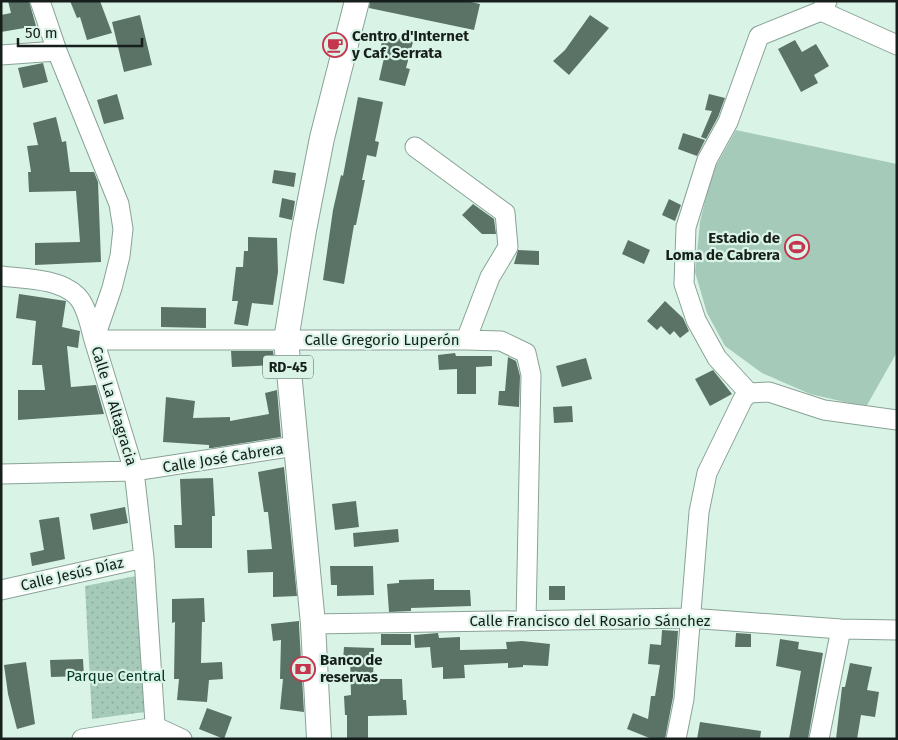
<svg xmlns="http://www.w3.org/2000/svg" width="898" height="740" font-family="'Fira Sans',sans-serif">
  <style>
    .grass { fill: #a6caba }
    .park { fill: url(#park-dots) }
    .building { fill: #5b7267 }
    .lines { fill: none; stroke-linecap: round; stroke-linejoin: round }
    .minor-casing { stroke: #89a296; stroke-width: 21 }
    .major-casing { stroke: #89a296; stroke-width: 26 }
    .minor { stroke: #fff; stroke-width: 19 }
    .major { stroke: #fff; stroke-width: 24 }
    .labels { text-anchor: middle; stroke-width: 4.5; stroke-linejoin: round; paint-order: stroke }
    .shield { fill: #d9f4e7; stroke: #505f58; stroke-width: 1 }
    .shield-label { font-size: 14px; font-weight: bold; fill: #161f1b }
    .poi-label { font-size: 15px; font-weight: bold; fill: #161f1b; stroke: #d9f4e7; text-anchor: start }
    .street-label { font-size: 15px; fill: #161f1b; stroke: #d9f4e7 }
    .park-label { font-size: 15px; fill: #043727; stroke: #d9f4e7 }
  </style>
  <defs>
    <pattern id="park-dots" width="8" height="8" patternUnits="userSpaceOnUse" patternTransform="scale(1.25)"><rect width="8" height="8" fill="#a6caba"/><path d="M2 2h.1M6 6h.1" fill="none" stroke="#8ead9f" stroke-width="1.8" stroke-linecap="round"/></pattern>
  </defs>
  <rect width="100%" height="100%" fill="#d9f4e7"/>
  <path class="grass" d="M736,130L897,164V352L866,407L810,394L762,373L725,346L707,313L695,272L700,222L712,173Z"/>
  <path class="park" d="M136,576L145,712L92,719L85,586Z"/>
  <path class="building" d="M8,1H29L36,26L1,32V15L11,13Z
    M70,1H100L112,33L87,40L80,17L77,18Z
    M370,1H466L480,4L474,30L369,8Z
    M140,15L152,65L124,72L112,22Z
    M590,15L609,28L569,75L553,61L565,50Z
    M384,34L413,42L406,68L410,69L405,86L379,80L384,58L378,57Z
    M795,40L802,52L816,44L829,66L814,75L818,83L801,92L778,49Z
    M43,63L48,82L23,88L18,68Z
    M117,94L124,119L104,124L97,100Z
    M709,94L725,98L718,117L706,139L701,137L712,111L705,110Z
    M358,97L383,102L375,141L379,142L376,157L367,155L362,180H365L356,225H354L344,284L323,280L333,210L341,175L343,176Z
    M56,117L62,142L66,141L70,172H94L98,182L101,262L35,265V243L80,242L76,191L29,192L28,172H31L27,146L38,145L33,123Z
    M683,133L705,140L697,156L678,149Z
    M274,170L296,173L294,187L272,183Z
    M282,198L295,201L292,220L279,217Z
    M669,199L681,205L675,221L662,215Z
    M473,204L494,219L496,234H482L462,215Z
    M248,237L277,238L278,272L273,305L252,303L248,326L234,324L238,301H232L236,267H243L244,251H248Z
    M628,240L650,250L644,264L622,254Z
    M518,250L539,251V265L514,264Z
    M19,294L66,301L62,327L80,331L78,348L67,346L71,387L96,385L104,414L18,420V390H45L42,365H32L36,321L16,318Z
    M665,301L683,318L689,331L680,338L674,331L670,335L661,326L657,330L647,321Z
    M161,307L206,308V328L161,327Z
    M231,351H273L275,365L232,367Z
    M455,353L456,356H492V366L476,367V394H457V369L439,370L438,355Z
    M508,357L516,361L520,376L519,407L498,405L499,391H505Z
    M586,358L592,379L562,387L556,366Z
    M713,370L732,394L710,406L695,379Z
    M277,390L281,437L212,448H209V445L163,442L166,397L195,401L193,418L230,417V421L269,414L265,393Z
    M572,406L573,422L554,423L553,407Z
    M284,467L297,596L273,597V572L248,573L247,550L272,549L268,512H264L258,472Z
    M213,478L215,516H212V548H175L174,525H182L180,479Z
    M356,501L359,527L335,530L332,504Z
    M125,507L128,523L93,530L90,514Z
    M59,517L65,559L32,566L30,553L44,550L39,520Z
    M398,529L399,542L354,547L353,533Z
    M330,566H373L374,595L337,596V585H331Z
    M434,579V590H470L471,606L411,608V611L389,612L387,584L399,583V580Z
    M549,586H565V600H549Z
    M204,598L205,622H202L201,663L222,662L223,679L209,680L207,702L177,700L179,679H174L175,622L172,623V599Z
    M299,621V625L304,712L280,709L283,679H280L281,640L273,641L271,624Z
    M662,630L678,631L673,697L665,739H652L627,729L633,713L648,719L651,696H655L660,665L648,664L650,644L661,645Z
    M438,633L439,638L460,637V650L507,649L506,642L522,641L550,644L548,666L523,665V667L508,668V663L464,665L465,678L443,679V667L432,668L430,647L415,648L414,635Z
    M736,633L751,634V647H735Z
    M381,634H411V645H381Z
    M780,639L799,642L798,649L823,653L808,739H789L801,671L776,666Z
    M344,647L374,648L373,679H402L403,700H406L407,715L368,716V738H347V715H345L344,696L351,695L350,660H343Z
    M83,659L84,676L51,677L50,660Z
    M26,662L35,724L17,729L8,694L4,665Z
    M850,663L872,667L867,690L879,692L875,717L861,715L857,739H836L842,687H845Z
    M207,708L232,717L224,739L199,729Z
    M700,722L761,731L760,739H697Z"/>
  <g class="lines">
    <defs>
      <path id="minor" d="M40,1L57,51L119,204L123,229L120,256L112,288L94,340L134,471L144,558L156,739
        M821,11L897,45
        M1,55L57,51
        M415,147L505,213L508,247L490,277L466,340
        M1,276C24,279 59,278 77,296C87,306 90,326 94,340H466L501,341L526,353L531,375L526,621
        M749,393L717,358L696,320L684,284L686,227L707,160L728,122L759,36L821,11L827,1
        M1,474L134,471L295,446
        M1,590L144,558
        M313,624L689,618L841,629L897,630
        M82,739L156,727L182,739
        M676,739L684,699L699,512L707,473L743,399L749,393L769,392L824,410L897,420
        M819,739L841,629"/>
      <path id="major" d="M319,739L313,624L286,340L304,230L322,138L357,1"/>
    </defs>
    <use href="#minor" class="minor-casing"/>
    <use href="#major" class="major-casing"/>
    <use href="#minor" class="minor"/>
    <use href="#major" class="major"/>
  </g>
  <defs>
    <symbol id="cafe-ring" viewBox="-11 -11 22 22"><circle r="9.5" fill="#d9f4e7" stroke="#c5354e" stroke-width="1.5"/><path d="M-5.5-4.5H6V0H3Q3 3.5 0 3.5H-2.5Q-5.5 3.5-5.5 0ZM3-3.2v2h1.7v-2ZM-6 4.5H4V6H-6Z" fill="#c5354e"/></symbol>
    <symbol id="stadium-ring" viewBox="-11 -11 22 22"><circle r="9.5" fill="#d9f4e7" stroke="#c5354e" stroke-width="1.5"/><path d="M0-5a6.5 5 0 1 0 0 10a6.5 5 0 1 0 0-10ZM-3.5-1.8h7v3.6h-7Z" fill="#c5354e"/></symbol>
    <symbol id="bank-ring" viewBox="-11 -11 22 22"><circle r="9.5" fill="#d9f4e7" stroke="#c5354e" stroke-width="1.5"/><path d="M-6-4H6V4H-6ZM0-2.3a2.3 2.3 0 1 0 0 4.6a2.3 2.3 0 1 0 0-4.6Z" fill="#c5354e"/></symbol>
  </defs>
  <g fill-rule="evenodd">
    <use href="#cafe-ring" x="321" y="31" width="28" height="28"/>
    <use href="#stadium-ring" x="783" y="233" width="28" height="28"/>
    <use href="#bank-ring" x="289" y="655" width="28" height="28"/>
  </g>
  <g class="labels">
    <rect class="shield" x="263" y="355.5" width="50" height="23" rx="4"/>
    <g class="shield-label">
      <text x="288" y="372">RD-45</text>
    </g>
    <g class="poi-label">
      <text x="352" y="41">Centro d'Internet<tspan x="352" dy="17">y Caf. Serrata</tspan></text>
      <text x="780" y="243" text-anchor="end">Estadio de<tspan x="780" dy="17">Loma de Cabrera</tspan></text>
      <text x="320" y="665">Banco de<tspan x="320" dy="17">reservas</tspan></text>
    </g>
    <g class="street-label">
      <text x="382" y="345">Calle Gregorio Luperón</text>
      <text transform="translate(114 406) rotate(73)" y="5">Calle La Altagracia</text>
      <text transform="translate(223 458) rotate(-9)" y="5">Calle José Cabrera</text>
      <text transform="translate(72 574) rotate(-13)" y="5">Calle Jesús Díaz</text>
      <text x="590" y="626">Calle Francisco del Rosario Sánchez</text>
    </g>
    <g class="park-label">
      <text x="116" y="681">Parque Central</text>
    </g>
  </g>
  <rect width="898" height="740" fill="none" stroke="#161f1b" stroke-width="5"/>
  <path d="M18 38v8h124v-8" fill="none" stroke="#161f1b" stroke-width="2.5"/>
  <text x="25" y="38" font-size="15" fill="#161f1b" stroke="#d9f4e7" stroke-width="4" paint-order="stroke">50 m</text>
</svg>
